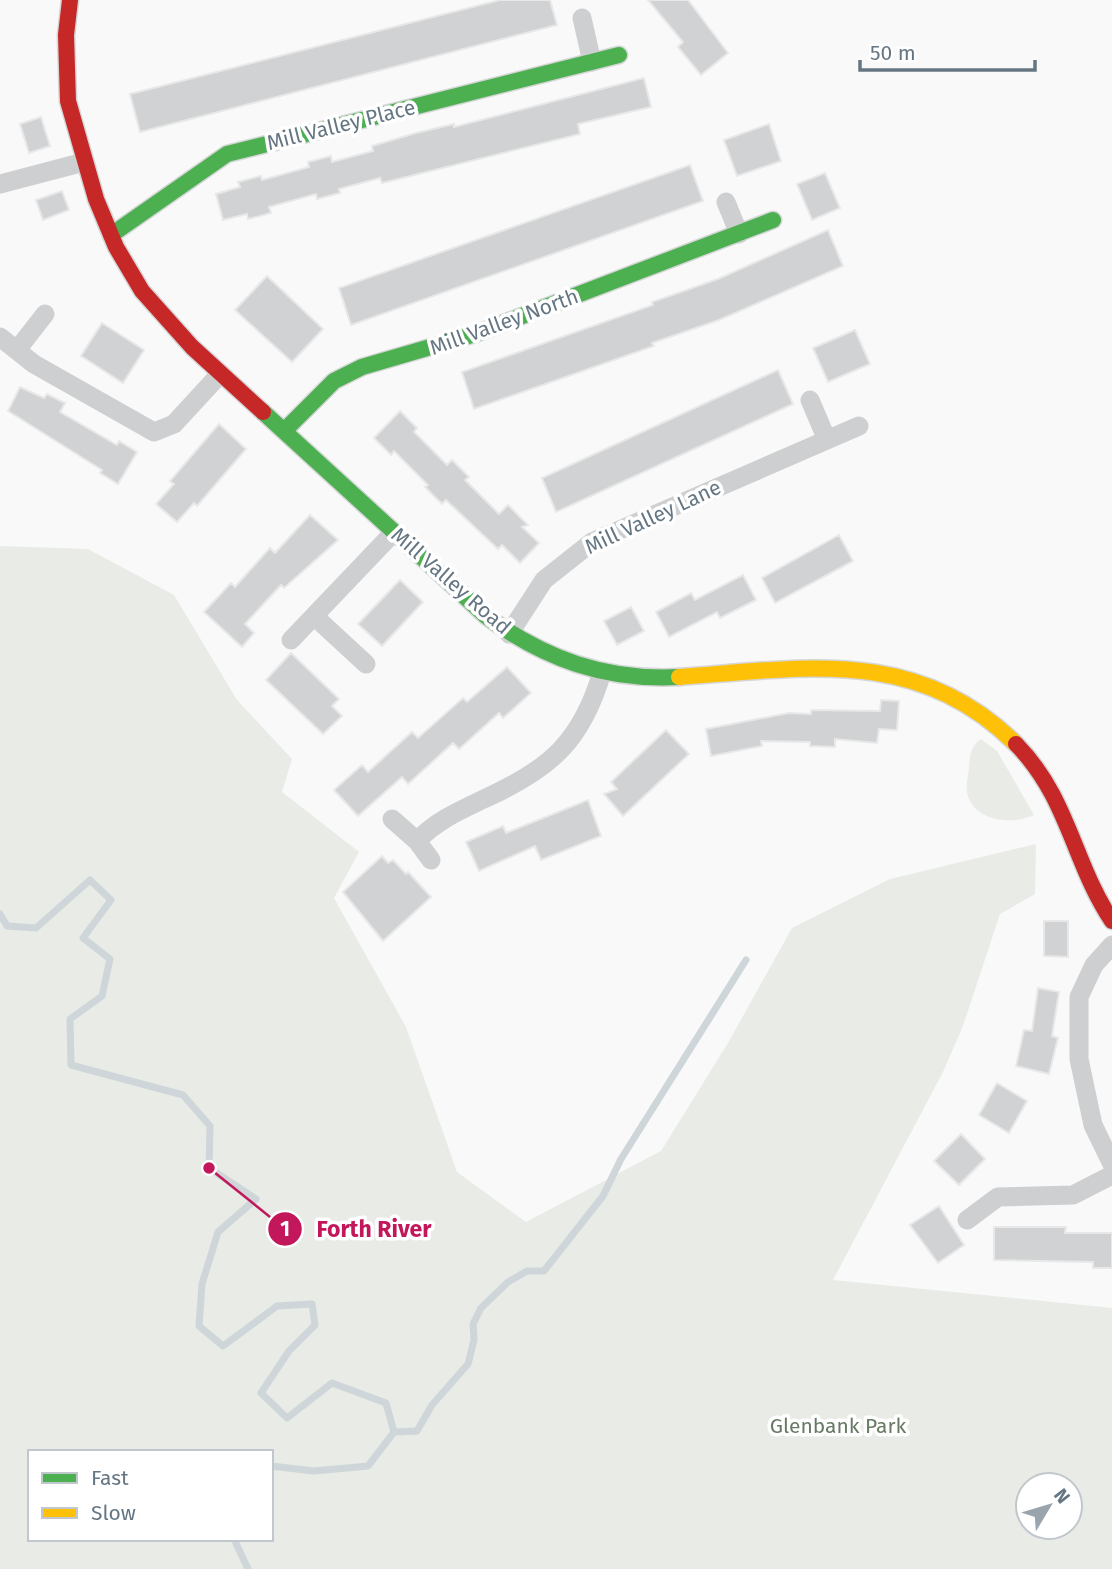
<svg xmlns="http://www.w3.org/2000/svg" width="1112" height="1569" font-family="'Fira Sans',sans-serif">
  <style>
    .green { fill: #e8ebe6; fill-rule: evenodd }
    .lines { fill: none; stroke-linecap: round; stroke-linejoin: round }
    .stream { stroke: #ced6d9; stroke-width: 7 }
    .building { fill: #d0d2d3; stroke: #e8e8e8; stroke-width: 2 }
    .fast-casing { stroke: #d5d6d7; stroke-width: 19 }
    .slow-casing { stroke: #d5d6d7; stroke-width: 19 }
    .jam-casing { stroke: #d5d6d7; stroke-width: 19 }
    .street { stroke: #cecfd0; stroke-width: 19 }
    .fast { stroke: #4caf50; stroke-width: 16 }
    .slow { stroke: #ffc107; stroke-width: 16 }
    .jam { stroke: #c62828; stroke-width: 16 }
    .labels { text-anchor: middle; stroke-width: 7; stroke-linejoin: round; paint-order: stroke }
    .street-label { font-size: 21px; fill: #657683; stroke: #fff }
    .park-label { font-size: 21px; fill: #687a64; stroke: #fff }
    .leader { fill: none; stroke: #c2185b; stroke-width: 2.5 }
    .callout-dot { fill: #c2185b; stroke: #fff; stroke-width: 2.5 }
    .mark-label { font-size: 21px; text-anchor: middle; font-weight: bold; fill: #fff }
    .callout-label { font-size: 23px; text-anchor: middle; font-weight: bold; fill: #c2185b; stroke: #fff; stroke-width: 7; stroke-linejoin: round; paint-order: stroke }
  </style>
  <rect width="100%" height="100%" fill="#f9f9f9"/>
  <path class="green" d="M0,546L88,549L174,595L237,700L292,759L282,792L359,852L334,898L406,1027L457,1172L526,1222L661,1151L728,1043L792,928L890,879L1036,844L1035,894L1000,914L963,1026L943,1072L833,1280L1112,1308V1569H0ZM30,1452H271V1539H30ZM1070,1485V1527H1028V1485Z
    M981,739L997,751L1034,815C1013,825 976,822 968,796C965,788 968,777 969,768C970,757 970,746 981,739Z"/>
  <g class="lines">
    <path class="stream" d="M0,914L7,926L36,928L90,880L111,900L83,938L110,959L102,996L70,1019L71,1065L183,1095L210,1126L209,1168L256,1199L218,1232L202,1284L199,1326L223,1346L277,1306L312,1304L315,1325L289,1351L261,1393L287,1418L332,1383L386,1403L394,1432
      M394,1432L417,1431L432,1405L468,1364L474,1340L473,1324L481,1308L508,1282L527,1271H544L603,1196L621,1159L746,960
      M271,1466L314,1471L368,1466L394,1432
      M234,1539L248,1569"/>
  </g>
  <path class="building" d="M500,0H550L557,25L140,132L130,94Z
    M648,0H688L728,53L701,75L678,47L683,42Z
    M644,78L651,107L578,124L580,134L382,183L380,178L339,189L340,193L317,199L316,194L269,207L271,213L248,219L247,214L223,220L216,194L240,187L238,182L261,176L262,180L309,167L308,162L331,156L332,162L373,151L372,146L416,133L454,124V127Z
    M41,117L50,146L29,153L20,124Z
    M769,124L781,161L737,176L724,140Z
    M690,165L703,201L351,325L339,288Z
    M825,173L840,208L812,220L797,184Z
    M62,191L69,210L43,220L36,200Z
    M828,230L843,266L719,320L652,343L654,346L474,409L462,372L653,305L652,302L718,279Z
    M267,276L323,329L292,362L235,310Z
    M102,323L144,350L123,383L81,356Z
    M855,330L870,364L828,382L813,348Z
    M778,370L793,404L556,512L542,478Z
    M20,387L44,398L47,394L65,403L60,412L117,445L119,441L137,452L118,484L100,473L102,470L8,411Z
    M400,411L417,428L414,432L447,465L452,460L469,477L465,480L499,514L508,505L528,525L522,527L539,543L520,563L502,545L498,549L446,500L442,504L425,487L428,485L394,451L391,455L374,438Z
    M219,424L246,449L197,506L194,503L177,522L156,504L174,484L170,481Z
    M310,515L338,540L284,588L281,585L245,624L254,633L242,647L204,612L231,583L235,587L270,548L275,553Z
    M839,535L853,561L775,603L762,578Z
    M743,575L756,600L720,618L717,612L669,637L656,612L691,593L695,600Z
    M400,580L423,602L382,646L358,624Z
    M631,607L644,631L617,645L604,621Z
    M291,653L339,699L332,706L342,716L323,734L266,680Z
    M507,667L531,693L503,718L499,713L459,749L453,743L408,784L402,777L358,816L334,790L362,765L368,772L412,732L418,738L463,698L467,702Z
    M881,700L899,701L897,730L879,729L877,743L835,739V747L810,746V742L761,741L762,746L711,756L706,729L789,713L811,714V710L880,711Z
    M666,730L689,754L623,816L604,794L617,789L611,782Z
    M588,800L601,836L541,860L535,846L479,871L466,842L503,826L506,833Z
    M382,856L388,863L393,860L406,874L408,872L431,897L383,941L343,892Z
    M1044,921H1068V957L1044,956Z
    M1038,988L1059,992L1052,1036L1058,1038L1049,1074L1016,1066L1024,1030L1032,1031Z
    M997,1083L1027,1101L1009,1133L979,1115Z
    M961,1134L985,1159L959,1185L934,1161Z
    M939,1206L964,1245L938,1263L910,1225Z
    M994,1227H1066L1065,1233H1112V1268H1093V1262L994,1260Z"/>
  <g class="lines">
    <defs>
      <path id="fast" d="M111,235L227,154L619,55
        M263,412L486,616C544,659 606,681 679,677
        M285,430L334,381L362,367L475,334L773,220"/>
      <path id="slow" d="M679,677C804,668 917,646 1016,744"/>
      <path id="jam" d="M70,0L66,35L68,101L96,199L116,247L142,291L192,347L263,412
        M1016,744C1069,798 1073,863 1112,921"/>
    </defs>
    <use href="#fast" class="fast-casing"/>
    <use href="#slow" class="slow-casing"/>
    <use href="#jam" class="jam-casing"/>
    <path class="street" d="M582,18L592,62
      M0,184L84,162
      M726,202L739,234
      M0,337L34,364L154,432L174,424L220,374
      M17,350L45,314
      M810,400L827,440
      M314,616L366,664
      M509,634L544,580L592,542L859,426
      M291,640L394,532
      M392,819L417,841L431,860
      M417,841C437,820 461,810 486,798C550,769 582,741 602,672
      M1112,945L1094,965L1079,997V1059L1093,1125L1112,1164
      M967,1220L998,1197L1073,1195L1112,1175"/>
    <use href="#fast" class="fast"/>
    <use href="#slow" class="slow"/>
    <use href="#jam" class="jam"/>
  </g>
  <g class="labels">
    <g class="street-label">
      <text transform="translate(341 125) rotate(-14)" y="7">Mill Valley Place</text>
      <text transform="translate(504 322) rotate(-20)" y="7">Mill Valley North</text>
      <text transform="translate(653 517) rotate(-25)" y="7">Mill Valley Lane</text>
      <text transform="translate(451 581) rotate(41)" y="7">Mill Valley Road</text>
    </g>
    <g class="park-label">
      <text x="838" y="1433">Glenbank Park</text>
    </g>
  </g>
  <path class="leader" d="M209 1168L285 1229"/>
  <g class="callout-dot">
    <circle cx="209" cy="1168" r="7"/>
    <circle cx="285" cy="1229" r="18"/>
  </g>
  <g class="mark-label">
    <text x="285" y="1236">1</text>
  </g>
  <g class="callout-label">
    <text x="374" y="1237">Forth River</text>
  </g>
  <rect x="28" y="1450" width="245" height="91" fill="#ffffff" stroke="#c1c8cd" stroke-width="2"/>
  <rect x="42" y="1473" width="35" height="10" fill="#4caf50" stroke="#c1c8cd" stroke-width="2"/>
  <text x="91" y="1485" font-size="21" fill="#657683">Fast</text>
  <rect x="42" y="1508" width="35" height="10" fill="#ffc107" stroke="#c1c8cd" stroke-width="2"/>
  <text x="91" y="1520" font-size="21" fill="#657683">Slow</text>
  <g transform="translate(1049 1506) rotate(52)"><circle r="33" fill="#ffffff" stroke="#c1c8cd" stroke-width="2"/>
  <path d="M0-5L12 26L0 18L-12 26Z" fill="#99a4ac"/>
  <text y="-10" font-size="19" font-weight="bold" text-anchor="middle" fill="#657683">N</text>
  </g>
  <path d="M860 60v10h175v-10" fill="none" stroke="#657683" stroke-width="3.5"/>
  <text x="870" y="60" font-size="21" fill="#657683" stroke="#ffffff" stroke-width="5" paint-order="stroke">50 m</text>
</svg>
